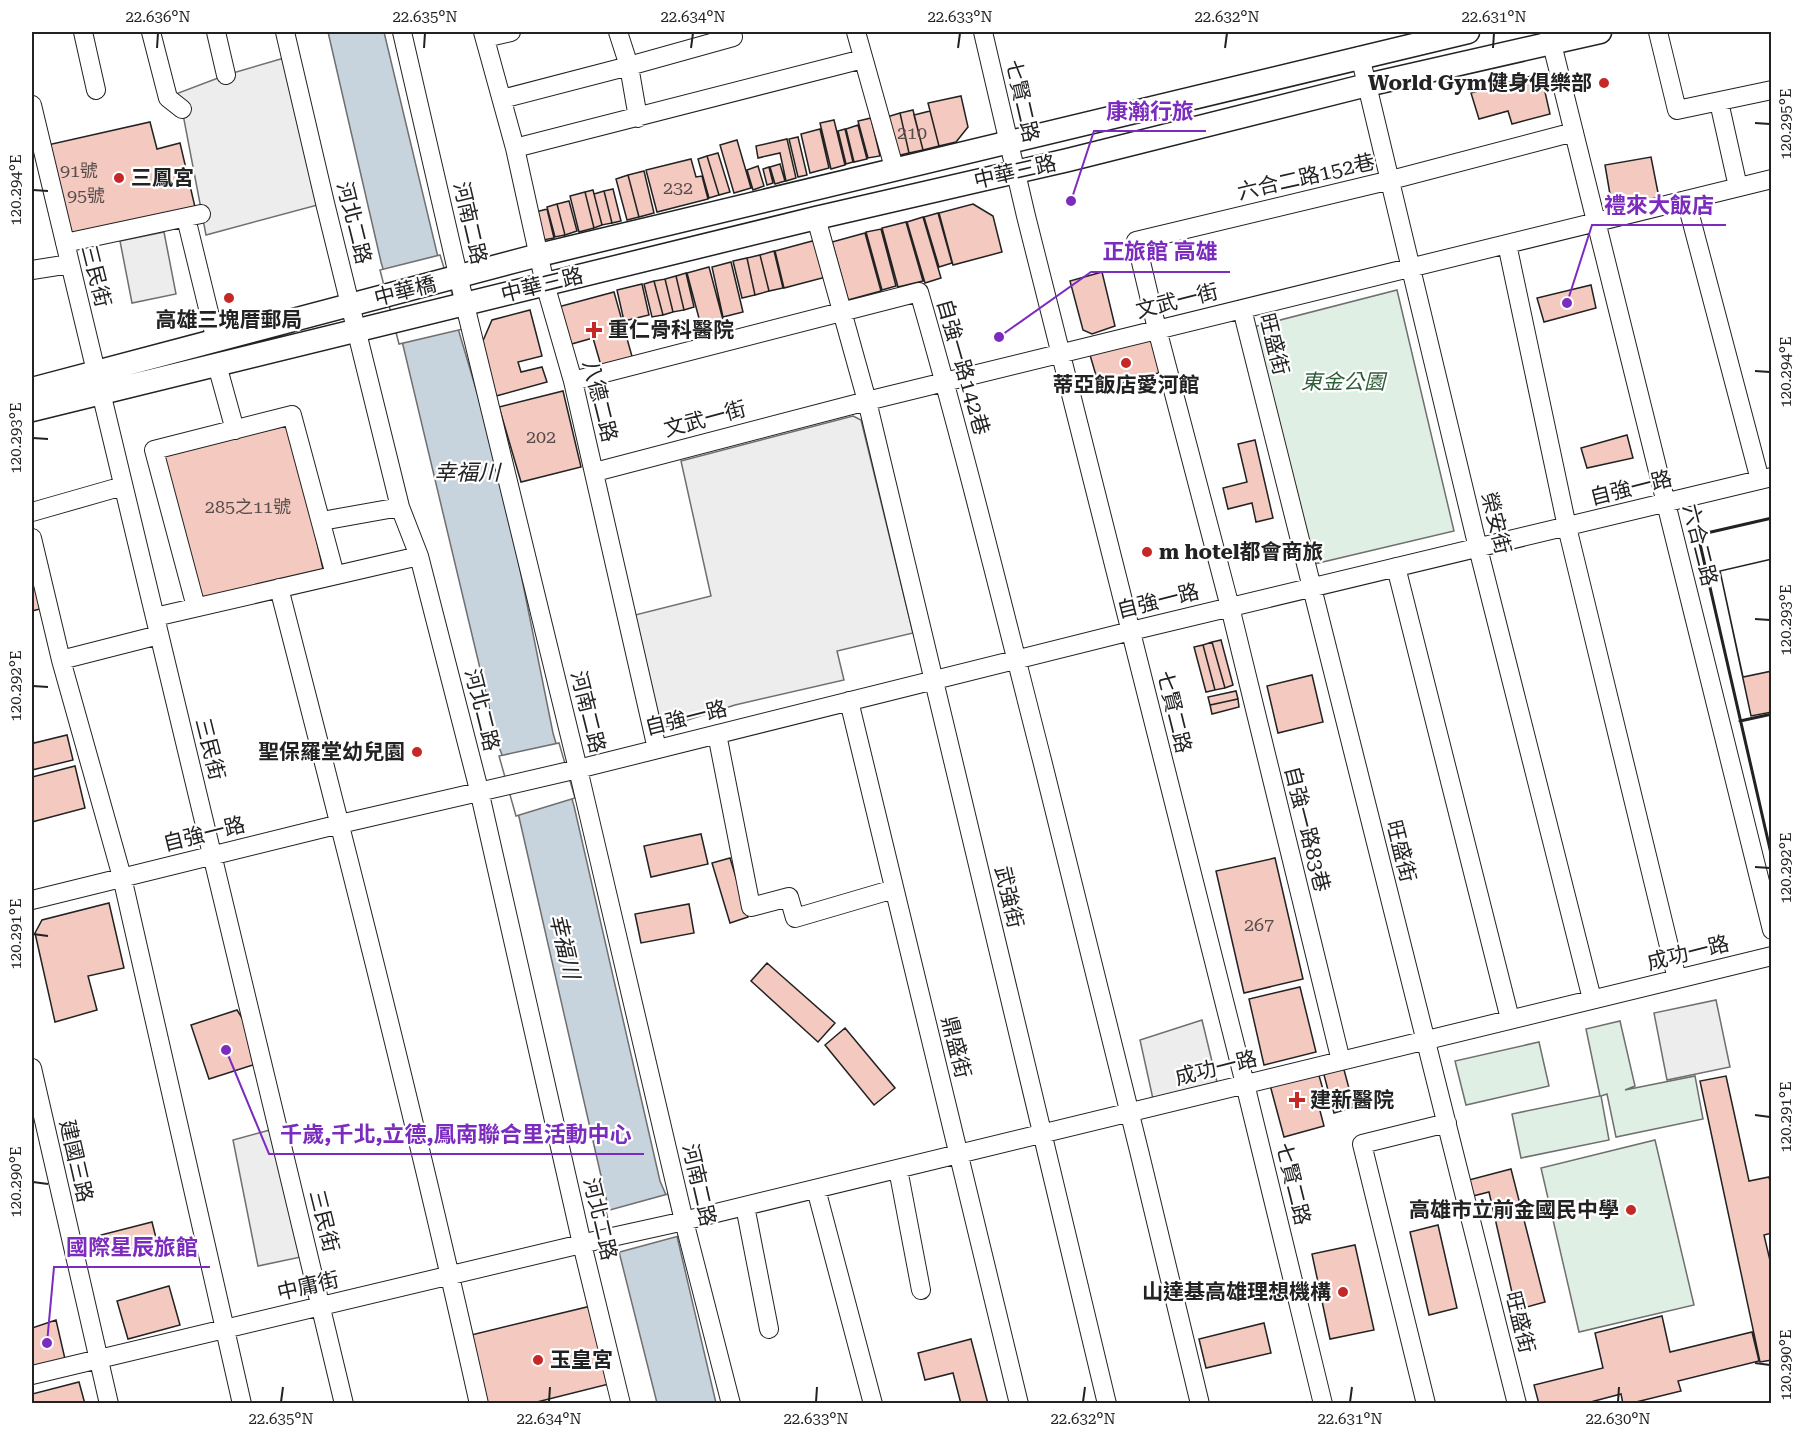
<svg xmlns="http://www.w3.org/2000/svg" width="1803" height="1435" font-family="'Roboto Serif','Noto Sans TC',serif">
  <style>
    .green { fill: #e0efe3; stroke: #6f6f6f; stroke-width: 1.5 }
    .parking { fill: #ededed; stroke: #6f6f6f; stroke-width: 1.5 }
    .water { fill: #c7d3dd; stroke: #6f6f6f; stroke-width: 1.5 }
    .pier { fill: #fff; stroke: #6f6f6f; stroke-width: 1.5 }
    .building { fill: #f3c9c0; stroke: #222; stroke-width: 1.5 }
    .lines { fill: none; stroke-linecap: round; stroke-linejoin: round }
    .minor-casing { stroke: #222; stroke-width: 20 }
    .major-casing { stroke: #222; stroke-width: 25 }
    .minor { stroke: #fff; stroke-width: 18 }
    .major { stroke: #fff; stroke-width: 22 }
    .wall { stroke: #222; stroke-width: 3 }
    .ticks { fill: none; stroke: #222; stroke-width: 2 }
    .poi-dot { fill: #c62828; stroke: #fff; stroke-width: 2 }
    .labels { text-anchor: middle; stroke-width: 4.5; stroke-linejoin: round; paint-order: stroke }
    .number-label { font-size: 18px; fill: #564c4a }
    .poi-label { font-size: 21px; font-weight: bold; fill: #222; stroke: #fff; text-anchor: start }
    .street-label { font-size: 21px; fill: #222; stroke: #fff }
    .park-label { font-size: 21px; font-style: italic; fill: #2f5e38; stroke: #fff }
    .water-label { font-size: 22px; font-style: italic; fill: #222; stroke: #fff }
    .leader { fill: none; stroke: #7b2cbf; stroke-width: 2 }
    .callout-dot { fill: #7b2cbf; stroke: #fff; stroke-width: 2 }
    .callout-label { font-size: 22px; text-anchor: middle; font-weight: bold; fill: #7b2cbf; stroke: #fff; stroke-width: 4.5; stroke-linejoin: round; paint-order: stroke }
    .neatline { fill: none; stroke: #222; stroke-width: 2 }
    .ticks-label { font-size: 15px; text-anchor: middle; fill: #222 }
  </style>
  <rect width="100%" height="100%" fill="#fff"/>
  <path class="green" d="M1397,290L1454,531L1310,565L1253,327Z
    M1620,1021L1635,1086L1625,1090L1695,1076L1703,1119L1616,1137L1607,1094L1601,1096L1609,1140L1521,1158L1512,1114L1600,1096L1586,1029Z
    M1539,1042L1549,1086L1466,1105L1455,1061Z
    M1655,1140L1694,1305L1579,1332L1541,1168Z"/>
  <path class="parking" d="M291,56L325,203L206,235L182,109L173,95L226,75Z
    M164,232L176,294L132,303L120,241Z
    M853,416L861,420L913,633L837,651L844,680L735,705L659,729L635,615L711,596L681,461Z
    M1716,1000L1730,1067L1667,1080L1654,1013Z
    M1202,1020L1217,1082L1153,1099L1140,1040Z
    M270,1130L301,1257L258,1266L233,1140Z"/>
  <path class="water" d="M328,32H384L443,278L500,470L553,733L574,806L660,1181L669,1202L716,1403H657L612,1224L519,817L510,777L498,744L392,299L381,262Z"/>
  <path class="pier" d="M440,255L463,329L399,344L380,270Z
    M559,743L575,798L516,816L499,756Z
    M668,1194L679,1236L616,1253L606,1211Z"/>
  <path class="building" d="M1531,76L1543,83L1550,114L1512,124L1508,111L1479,119L1471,93Z
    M961,96L968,127L956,142L939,146L928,103Z
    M913,110L923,150L909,153L900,113Z
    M930,111L939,146L923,150L914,115Z
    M900,113L909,153L896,156L887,117Z
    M871,118L880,156L868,158L858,121Z
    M834,120L845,165L831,169L820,123Z
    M150,122L157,149L180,143L195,207L66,241L43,146Z
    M858,125L867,159L854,162L846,129Z
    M820,129L829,168L810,173L801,134Z
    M845,129L853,162L846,164L838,131Z
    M798,137L807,175L798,177L789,139Z
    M787,139L796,178L786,181L780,153L758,158L756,146Z
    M737,140L751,188L734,193L720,145Z
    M718,153L730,192L719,195L707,156Z
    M707,156L719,195L709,198L698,159Z
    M1651,157L1660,203L1613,212L1605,165Z
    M691,159L696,177L702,176L708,199L657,212L646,170Z
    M780,164L785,181L775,184L770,167Z
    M758,166L764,186L753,190L747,170Z
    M769,167L773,183L767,185L763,169Z
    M644,171L654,213L639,217L628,175Z
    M628,175L639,217L627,220L616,179Z
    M613,189L621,221L612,223L604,191Z
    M593,190L602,225L594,228L585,192Z
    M604,191L612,223L602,225L594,194Z
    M585,192L594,228L579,232L570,196Z
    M569,201L577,231L565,235L557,204Z
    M557,204L565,235L555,237L547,207Z
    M973,204L993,216L1002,252L953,265L939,213Z
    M547,209L554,238L538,241L532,213Z
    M938,213L952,263L939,267L924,217Z
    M923,217L941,278L925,283L907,222Z
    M906,222L923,281L898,287L882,228Z
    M881,229L896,286L882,290L866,232Z
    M865,233L881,291L848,300L832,242Z
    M816,240L826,277L784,288L775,251Z
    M774,251L783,288L769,291L760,255Z
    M760,255L769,291L755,295L747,258Z
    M747,258L755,295L742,298L733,261Z
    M731,262L743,312L723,317L712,267Z
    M709,267L727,335L705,341L687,273Z
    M1102,272L1115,326L1092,334L1083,330L1070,281Z
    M686,273L694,307L684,310L676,276Z
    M676,276L684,310L673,312L665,279Z
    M665,279L673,312L663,315L654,281Z
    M654,281L663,315L652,317L644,284Z
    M642,284L649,315L624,321L617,290Z
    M1591,285L1596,308L1544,322L1537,298Z
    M614,292L633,360L602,369L593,338L568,345L558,307Z
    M530,310L542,356L518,362L521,372L542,367L547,382L496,396L482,343L492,320Z
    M1152,337L1162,372L1100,389L1090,355Z
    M563,391L581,467L521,482L499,407Z
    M290,425L324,573L198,603L163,455Z
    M1627,435L1633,458L1587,468L1581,448Z
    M1255,440L1273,518L1256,522L1252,503L1228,509L1223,488L1247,482L1238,444Z
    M1772,559L1720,571L1743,677L1772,671V712L1751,716L1720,571Z
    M32,573L40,609L32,611Z
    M1221,640L1233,685L1225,688L1212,642Z
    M1212,642L1225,688L1215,690L1203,645Z
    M1203,645L1215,690L1206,692L1194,647Z
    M1312,675L1323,722L1278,733L1267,686Z
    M1236,691L1238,699L1210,705L1208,697Z
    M1238,699L1239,707L1212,714L1210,705Z
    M67,735L73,760L32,770V738L34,743Z
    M75,766L85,808L32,822V777Z
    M701,834L708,864L651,877L644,846Z
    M730,858L748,917L730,923L712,863Z
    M1275,858L1303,979L1244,993L1216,871Z
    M109,903L124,968L88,976L97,1010L55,1022L35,933L42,920Z
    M689,904L694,933L641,943L635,914Z
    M767,963L835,1023L818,1042L751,981Z
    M1300,987L1316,1052L1264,1065L1249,999Z
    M237,1010L244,1021L256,1064L209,1079L191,1025Z
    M845,1028L895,1088L874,1105L825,1045Z
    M1343,1066L1354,1107L1334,1113L1323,1071Z
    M1318,1072L1324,1093L1319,1094L1322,1106L1319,1107L1324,1126L1284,1137L1270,1085Z
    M1726,1076L1749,1181L1769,1177L1772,1189V1233L1764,1235L1772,1269V1360L1760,1362L1700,1081Z
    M1511,1169L1545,1302L1516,1310L1489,1192L1469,1197L1465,1181Z
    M152,1222L157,1242L106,1255L101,1235Z
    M1438,1225L1457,1308L1429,1315L1410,1232Z
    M1355,1245L1374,1330L1330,1339L1312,1254Z
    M169,1286L180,1325L128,1339L117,1301Z
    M591,1306L609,1384L529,1404H483L467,1336Z
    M1662,1316L1670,1352L1752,1332L1759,1361L1678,1381L1681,1391L1628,1404H1623L1621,1394L1583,1404H1539L1534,1385L1603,1368L1595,1333Z
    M56,1320L65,1359L32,1368V1328Z
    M1264,1323L1271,1353L1206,1368L1199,1339Z
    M971,1339L988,1404H961L953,1373L925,1380L918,1353Z
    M79,1382L85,1404H32V1394Z"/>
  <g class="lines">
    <defs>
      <path id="minor" d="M83,32L96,90
        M151,32L168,98L182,109
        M216,32L226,75
        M285,32L325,203L400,507L419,556L479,790L582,1244L621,1404
        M402,32L465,305L578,769L684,1221L731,1404
        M483,32L515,148L545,284L573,381L657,749
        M618,32L629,66L638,118
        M856,32L895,171
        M983,32L1026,216L1245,1084L1323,1404
        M1549,32L1772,930
        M1658,32L1677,110L1772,90
        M485,38L511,32
        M1360,56L1478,548L1592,999
        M502,99L629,66L733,37
        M1719,102L1738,187
        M32,105L344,1404
        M515,148L863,59
        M1686,200L1760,480
        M186,218L216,341
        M816,218L867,401L1107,1404
        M65,243L201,214
        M1507,244L1567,527L1677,979
        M32,270L70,264
        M1242,309L1517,1404
        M217,365L235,430
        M573,381L919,292C964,447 1002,604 1042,760C1096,974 1149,1189 1200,1404
        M595,472L867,401L1772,179
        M32,512L123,486
        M322,521L400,507
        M32,538L61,660L122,877L242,1404
        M1396,567L1510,1019
        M279,588C349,859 418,1130 479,1404
        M196,607L154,450L292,415L335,575
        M155,617L419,556
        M61,660L159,635
        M849,701L1019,1404
        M717,734L751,907L789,897L795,918L894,889
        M32,900L340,824L578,769L1131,631L1772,477
        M1341,1061L1230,607L1157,329L1136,241L1391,180L1574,132
        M32,1068L109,1404
        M898,1169L921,1290
        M816,1189L873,1404
        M745,1206L769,1329
        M32,1375L594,1241L671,1224L1772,956
        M1426,1404L1362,1144L1447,1123"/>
      <path id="major" d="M32,389L539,255L1468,32
        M32,410L816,218L1068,160L1367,85L1600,32"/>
    </defs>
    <use href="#minor" class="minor-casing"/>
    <use href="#major" class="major-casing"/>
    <use href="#minor" class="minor"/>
    <use href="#major" class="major"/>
    <path class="wall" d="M1772,518L1698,535L1772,858
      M1740,721L1772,714"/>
  </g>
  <path class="ticks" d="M157,48L158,33M424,48L425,33M691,48L693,33M958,48L960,33M1225,48L1227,33M1493,48L1494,33M1755,123L1770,124M33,190L48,191M1755,371L1770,372M33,438L48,439M1755,619L1770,620M33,686L48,687M1755,867L1770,868M33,934L48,936M1755,1115L1770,1117M33,1182L48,1184M1755,1363L1770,1365M281,1402L283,1387M549,1402L550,1387M816,1402L817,1387M1083,1402L1085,1387M1350,1402L1352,1387M1618,1402L1619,1387"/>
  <g class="poi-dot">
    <circle cx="1604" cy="83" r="6"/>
    <circle cx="119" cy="178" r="6"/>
    <circle cx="229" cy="298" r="6"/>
    <path d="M591 321h6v6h6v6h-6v6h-6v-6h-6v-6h6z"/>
    <circle cx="1126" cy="363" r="6"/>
    <circle cx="1147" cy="552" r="6"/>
    <circle cx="417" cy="752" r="6"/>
    <path d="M1294 1091h6v6h6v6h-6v6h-6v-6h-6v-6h6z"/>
    <circle cx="1631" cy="1210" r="6"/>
    <circle cx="1343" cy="1292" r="6"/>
    <circle cx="538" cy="1360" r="6"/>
  </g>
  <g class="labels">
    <g class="number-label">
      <text x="912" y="139">210</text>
      <text x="79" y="177">91號</text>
      <text x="678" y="194">232</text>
      <text x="86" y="202">95號</text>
      <text x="541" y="443">202</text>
      <text x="248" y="513">285之11號</text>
      <text x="1259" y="931">267</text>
    </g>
    <g class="poi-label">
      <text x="1592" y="90" text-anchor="end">World Gym健身俱樂部</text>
      <text x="131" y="185">三鳳宮</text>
      <text x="229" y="327" text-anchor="middle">高雄三塊厝郵局</text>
      <text x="608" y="337">重仁骨科醫院</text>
      <text x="1126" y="392" text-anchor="middle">蒂亞飯店愛河館</text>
      <text x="1159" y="559">m hotel都會商旅</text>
      <text x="405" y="759" text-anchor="end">聖保羅堂幼兒園</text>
      <text x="1310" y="1107">建新醫院</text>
      <text x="1619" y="1217" text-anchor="end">高雄市立前金國民中學</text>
      <text x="1331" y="1299" text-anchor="end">山達基高雄理想機構</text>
      <text x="550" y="1367">玉皇宮</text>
    </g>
    <g class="street-label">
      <text transform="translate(1022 101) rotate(77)" y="7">七賢二路</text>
      <text transform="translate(1015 172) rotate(-13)" y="7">中華三路</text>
      <text transform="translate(1306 177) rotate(-13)" y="7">六合二路152巷</text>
      <text transform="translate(354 223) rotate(76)" y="7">河北二路</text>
      <text transform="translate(470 223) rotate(77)" y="7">河南二路</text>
      <text transform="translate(96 276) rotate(76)" y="7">三民街</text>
      <text transform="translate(542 285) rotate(-14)" y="7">中華三路</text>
      <text transform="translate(405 291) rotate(-14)" y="7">中華橋</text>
      <text transform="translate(1177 301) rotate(-14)" y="7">文武一街</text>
      <text transform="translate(1274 344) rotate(76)" y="7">旺盛街</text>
      <text transform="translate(963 367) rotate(74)" y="7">自強一路142巷</text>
      <text transform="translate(600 401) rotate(76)" y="7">八德二路</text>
      <text transform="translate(705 419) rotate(-15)" y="7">文武一街</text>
      <text transform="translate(1631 488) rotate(-14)" y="7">自強一路</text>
      <text transform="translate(1496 523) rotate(76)" y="7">榮安街</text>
      <text transform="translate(1700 545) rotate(76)" y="7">六合二路</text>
      <text transform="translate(1158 601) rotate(-14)" y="7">自強一路</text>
      <text transform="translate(482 710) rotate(76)" y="7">河北二路</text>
      <text transform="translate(588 712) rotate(76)" y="7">河南二路</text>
      <text transform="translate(1174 712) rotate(76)" y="7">七賢二路</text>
      <text transform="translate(686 718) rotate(-14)" y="7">自強一路</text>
      <text transform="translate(210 749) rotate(76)" y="7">三民街</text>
      <text transform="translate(1307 829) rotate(76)" y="7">自強一路83巷</text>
      <text transform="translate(204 834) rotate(-14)" y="7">自強一路</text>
      <text transform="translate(1401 851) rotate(76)" y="7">旺盛街</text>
      <text transform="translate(1009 897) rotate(77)" y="7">武強街</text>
      <text transform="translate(1688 953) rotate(-14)" y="7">成功一路</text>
      <text transform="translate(956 1047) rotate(76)" y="7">鼎盛街</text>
      <text transform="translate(1216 1068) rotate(-14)" y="7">成功一路</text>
      <text transform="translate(76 1161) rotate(77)" y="7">建國三路</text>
      <text transform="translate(1293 1184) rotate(76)" y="7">七賢二路</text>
      <text transform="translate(699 1185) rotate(77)" y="7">河南二路</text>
      <text transform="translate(600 1219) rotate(77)" y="7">河北二路</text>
      <text transform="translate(324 1221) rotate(76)" y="7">三民街</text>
      <text transform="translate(308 1286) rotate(-13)" y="7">中庸街</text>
      <text transform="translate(1520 1322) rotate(76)" y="7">旺盛街</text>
    </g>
    <g class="park-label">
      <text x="1343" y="389">東金公園</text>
    </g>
    <g class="water-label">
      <text x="467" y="480">幸福川</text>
      <text transform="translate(565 946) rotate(77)" y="8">幸福川</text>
    </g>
  </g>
  <path class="leader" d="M1071 201L1094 131H1206M1567 303L1592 225H1726M999 337L1091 272H1230M226 1050L269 1154H644M47 1343L54 1267H210"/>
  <g class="callout-dot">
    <circle cx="1071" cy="201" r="6"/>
    <circle cx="1567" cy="303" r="6"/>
    <circle cx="999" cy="337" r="6"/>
    <circle cx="226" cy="1050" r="6"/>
    <circle cx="47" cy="1343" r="6"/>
  </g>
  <g class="callout-label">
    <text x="1150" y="119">康瀚行旅</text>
    <text x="1659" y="213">禮來大飯店</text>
    <text x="1160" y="259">正旅館 高雄</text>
    <text x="456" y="1142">千歲,千北,立德,鳳南聯合里活動中心</text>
    <text x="132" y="1255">國際星辰旅館</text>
  </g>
  <rect width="1803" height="1435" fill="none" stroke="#ffffff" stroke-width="66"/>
  <rect x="33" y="33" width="1737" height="1369" class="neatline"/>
  <g class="ticks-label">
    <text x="158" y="22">22.636°N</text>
    <text x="425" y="22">22.635°N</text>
    <text x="693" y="22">22.634°N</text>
    <text x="960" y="22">22.633°N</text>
    <text x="1227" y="22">22.632°N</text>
    <text x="1494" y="22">22.631°N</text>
    <text transform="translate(1786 124) rotate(-90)" y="5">120.295°E</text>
    <text transform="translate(16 190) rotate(-90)" y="5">120.294°E</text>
    <text transform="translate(1786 372) rotate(-90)" y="5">120.294°E</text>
    <text transform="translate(16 438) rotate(-90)" y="5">120.293°E</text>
    <text transform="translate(1786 620) rotate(-90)" y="5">120.293°E</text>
    <text transform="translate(16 686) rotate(-90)" y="5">120.292°E</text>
    <text transform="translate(1786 868) rotate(-90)" y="5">120.292°E</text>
    <text transform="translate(16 934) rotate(-90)" y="5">120.291°E</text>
    <text transform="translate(1786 1117) rotate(-90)" y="5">120.291°E</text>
    <text transform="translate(16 1182) rotate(-90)" y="5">120.290°E</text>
    <text transform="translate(1786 1365) rotate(-90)" y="5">120.290°E</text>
    <text x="281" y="1424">22.635°N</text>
    <text x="549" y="1424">22.634°N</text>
    <text x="816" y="1424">22.633°N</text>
    <text x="1083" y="1424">22.632°N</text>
    <text x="1350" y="1424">22.631°N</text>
    <text x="1618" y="1424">22.630°N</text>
  </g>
</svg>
